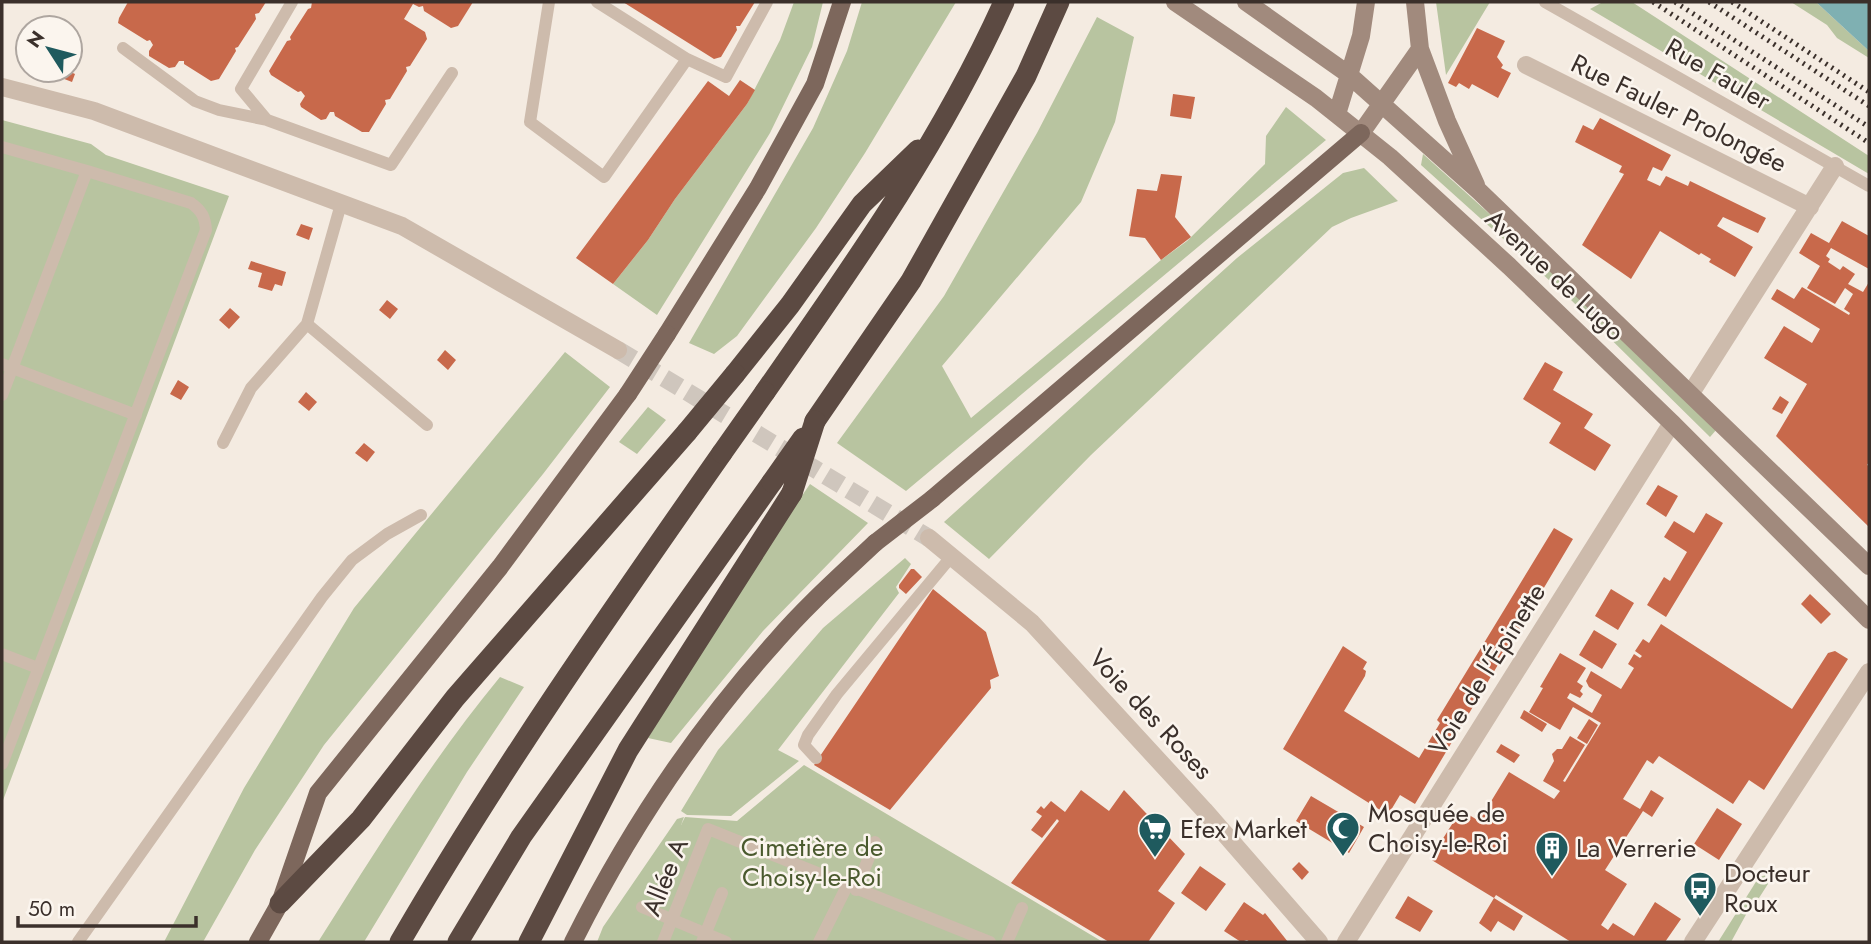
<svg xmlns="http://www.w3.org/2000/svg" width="1871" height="944" font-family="Jost,sans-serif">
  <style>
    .green { fill: #b8c4a0 }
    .water { fill: #7fb0b2 }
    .building { fill: #c8694b }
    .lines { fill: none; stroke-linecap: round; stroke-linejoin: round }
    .street-tunnel { stroke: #cfc6bd; stroke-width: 18; stroke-dasharray: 18 9; stroke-linecap: butt }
    .lane { stroke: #cdbbac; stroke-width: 12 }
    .street { stroke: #cdbbac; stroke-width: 18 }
    .secondary { stroke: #a18a7d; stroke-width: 18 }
    .primary { stroke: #7d675c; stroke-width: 18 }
    .highway { stroke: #5c4a42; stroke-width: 21 }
    .rail { stroke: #3b302b; stroke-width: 5; stroke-dasharray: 2 5; stroke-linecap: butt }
    .primary-bridge { stroke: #7d675c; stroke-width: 18 }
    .highway-bridge { stroke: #5c4a42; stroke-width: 21 }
    .labels { text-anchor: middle; stroke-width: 5; stroke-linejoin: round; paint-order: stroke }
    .street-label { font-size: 26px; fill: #3b302b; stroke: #fbf5ee }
    .poi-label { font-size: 26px; fill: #3b302b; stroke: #fbf5ee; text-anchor: start }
    .park-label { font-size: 26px; fill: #4a5a2e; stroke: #fbf5ee }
  </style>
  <rect width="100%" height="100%" fill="#f4ebe1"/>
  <path class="green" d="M794,2H823L812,47L770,133L657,315L613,284L648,240L675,199L747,104L780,40Z
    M862,2H956L865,153L816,228L737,336L714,354L689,343L813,128L847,51Z
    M1436,2H1490L1446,75Z
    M1603,2H1632L1869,156V174L1590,9Z
    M1791,2H1816L1869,51V58L1837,38L1827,25Z
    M1097,17L1134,37L1115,122L1081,202L942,366L971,418L1161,260L1187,241L1265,164L1266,136L1286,107L1326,140L906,491L837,443L944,296L1037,133Z
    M2,120L91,144L106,155L229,196L2,803Z
    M1423,154L1513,235L1717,429L1710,437L1569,298L1421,165Z
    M1364,168L1398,201L1351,218L1332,227L1091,455L989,559L944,522L1237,258L1343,173Z
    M565,352L610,387L543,474L324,745L255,850L203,942H164L244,788L354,608Z
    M648,407L666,420L637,454L619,442Z
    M810,484L868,523L763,631L671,743L648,738L715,623Z
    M905,558L911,564L896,587L899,593L778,750L799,761L731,816L687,815L681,811L718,750L823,628Z
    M500,677L524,687L467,772L364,942H318C375,852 432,759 500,677Z
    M804,765L1103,942H597L603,927L677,819L684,817L681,825L685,817L737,821Z
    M1775,873L1750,912L1748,911L1731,942H1718L1759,877Z"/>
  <path class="water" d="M1816,2H1869V51Z"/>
  <path class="building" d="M128,2H266L259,13L255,14L256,19L238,47L235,48L236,51L219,79L211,81L184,64V61H179L175,67L169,68L149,56V51L153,45L150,40L147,41L118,23L119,18Z
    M312,2H473L458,26L451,28L424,11L423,6L419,7L413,4L404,19L425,32L427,39L410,66L406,67L407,71L390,99L385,100L386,104L369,132H362L335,116L334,112H330L326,119L321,120L301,107L300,104L305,96L301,91L298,92L271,75L269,71L287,41L291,40L290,37L308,9L311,8Z
    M623,2H755L740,26H736L737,30L721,57L714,59Z
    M1477,28L1505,41L1497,57L1503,65L1501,68L1511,73L1498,98L1472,84L1469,89L1459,83L1456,87L1448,83Z
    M56,70H66L75,74L72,82L54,75Z
    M740,80L755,90L747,104L675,199L648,240L613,284L576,258L708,81L729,96Z
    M1173,94L1195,97L1191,119L1170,116Z
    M1600,118L1671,155L1662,171L1653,167L1647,180L1660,186L1666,176L1688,186L1690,181L1766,218L1758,233L1723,217L1717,226L1753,247L1735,277L1709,262L1711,259L1701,253L1699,255L1660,231L1631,279L1582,245L1624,174L1619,172L1622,166L1575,142L1583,125L1593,130Z
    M1161,174L1182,176L1175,217L1191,237L1161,260L1145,238L1129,236L1137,189L1157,191Z
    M1842,221L1869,236V269L1831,248L1826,256L1830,259L1828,262L1840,270L1843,266L1855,274L1848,284L1863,292L1869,282V462L1867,465L1869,466V527L1776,436L1807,384L1764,358L1784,326L1812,343L1820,329L1771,299L1777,289L1794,299L1802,287L1849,315L1850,313L1844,309L1853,294L1845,288L1835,304L1807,288L1820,266L1799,253L1811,233L1829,243Z
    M301,224L313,228L309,240L296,235Z
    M251,261L286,272L282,286L275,284L272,291L258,287L262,273L248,269Z
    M387,300L398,309L390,319L379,310Z
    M230,308L240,317L229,329L219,320Z
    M445,350L456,360L448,370L437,360Z
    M1545,362L1563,372L1553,390L1593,414L1584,428L1611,445L1595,471L1549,443L1561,423L1523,399Z
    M178,380L189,387L181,400L170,394Z
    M306,392L317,402L309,411L298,402Z
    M1780,396L1789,402L1782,414L1772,409Z
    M364,443L375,452L367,462L355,453Z
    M1658,485L1678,496L1666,517L1646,504Z
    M1706,513L1723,523L1666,617L1647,605L1664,577L1670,581L1687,552L1664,537L1674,521L1694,533Z
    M1554,528L1573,539L1415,804L1400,795L1388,815L1283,749L1343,646L1367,662L1363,669L1366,671L1365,676L1344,711L1419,758L1440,723L1437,720Z
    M911,569H914L922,577L906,594L899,588V585Z
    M933,589L986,632L999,676L990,680L991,688L890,810L814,765Z
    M1611,589L1634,603L1618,630L1595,616Z
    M1810,594L1831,614L1821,624L1801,604Z
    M1661,624L1792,709L1828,653L1835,651L1848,659L1764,790L1749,780L1733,804L1659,756L1653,764L1647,760L1623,799L1640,809L1651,790L1664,798L1652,817L1643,811L1605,870L1627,884L1601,925L1608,930L1613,923L1634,936L1655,902L1681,919L1665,942H1571L1496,895L1494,898L1430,859L1461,810L1479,821L1509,772L1554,799L1560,791L1543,781L1554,761L1552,754L1557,749H1562L1570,736L1585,745L1563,781L1565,782L1601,723L1573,707L1560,730L1529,712L1543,688L1540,687L1560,653L1586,668L1577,682L1583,686L1580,691L1583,694L1580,698L1570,693L1567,698L1592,713L1602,695L1589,687L1586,681L1591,671L1621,689L1634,668L1628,664L1634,654L1640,658L1642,656L1635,651L1643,639L1649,643Z
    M1594,630L1617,644L1602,669L1579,655Z
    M1524,710L1547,724L1542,732L1520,718Z
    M1589,719L1598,725L1587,744L1577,738Z
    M1501,744L1520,755L1514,763L1496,752Z
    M1081,790L1109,811L1124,790L1185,854L1158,891L1175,903L1148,942H1109L1011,883L1059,821L1057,819L1042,838L1031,830L1042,816L1036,812L1041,806L1044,809L1051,801L1065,812Z
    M1311,796L1364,827L1349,853L1296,821Z
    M1717,808L1742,824L1719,860L1694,844Z
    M1299,862L1309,872L1302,880L1292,869Z
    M1200,866L1226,884L1206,911L1181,893Z
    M1408,896L1433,911L1420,932L1395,918Z
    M1494,898L1523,916L1514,931L1498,921L1491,932L1479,923Z
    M1244,902L1263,915L1265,913L1288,942H1250L1247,940L1241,942L1224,931Z"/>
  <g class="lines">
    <path class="street-tunnel" d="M618,350L929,538"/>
    <path class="lane" d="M549,2L530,122L604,177L687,59L597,2
      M1545,2L1869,186
      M123,48L195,101L219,110L267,120L391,165L452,73
      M687,59L726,77L767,2
      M267,120L241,89L292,2
      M2,147L87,171L191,203C202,211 205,217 206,230L2,764
      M307,324L427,425
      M2,364L136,415
      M2,395L87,171
      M223,443L251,388L307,324L341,204
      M2,654L38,668
      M816,758L804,745L808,735L837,694L951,557
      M856,890L875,842
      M642,907L726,942
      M78,942L322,597L352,560L387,534L421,515
      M663,942L708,829L990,942
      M702,942L722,893
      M819,942L847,886
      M1007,942L1022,908"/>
    <path class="street" d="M1526,65L1810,207
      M2,87L94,111L402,226L618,350
      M1691,393L1835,166
      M929,538L1032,623L1204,810L1319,942
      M1346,942L1672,423
      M1693,942L1869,672"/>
    <path class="secondary" d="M1175,2L1316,98L1390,157L1509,266L1672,423L1869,620
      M1246,2L1348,74L1479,191L1869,566
      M1415,2L1420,49L1447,121L1476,185
      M1337,114L1361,36L1366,2
      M1361,133L1420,49"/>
    <path class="primary" d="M667,334L758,188L815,84L842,2
      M932,499L1361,133
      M258,942L280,903L318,793L500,567L628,394
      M573,942C627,834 695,731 776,641C806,606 841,575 875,543"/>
    <path class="highway" d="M735,374L790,305L862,204L918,150
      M765,392C853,266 941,142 1004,2
      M815,421L911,281L1026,76L1059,2
      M280,903L361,819L455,698L687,432
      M400,942C498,773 610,613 722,453
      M458,942L521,837L772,482
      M529,942L628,750L792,493"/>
    <path class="rail" d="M1653,2L1869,143
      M1675,2L1869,127
      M1709,2L1869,106
      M1732,2L1869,92"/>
    <path class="primary-bridge" d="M628,394L667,334
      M875,543L932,499"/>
    <path class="highway-bridge" d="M687,432L735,374
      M722,453L765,392
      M772,482L803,438
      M792,493L815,421"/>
  </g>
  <defs>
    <symbol id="mosque-pin" viewBox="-11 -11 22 30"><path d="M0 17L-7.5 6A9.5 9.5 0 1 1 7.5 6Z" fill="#1f5a5e" stroke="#fbf5ee"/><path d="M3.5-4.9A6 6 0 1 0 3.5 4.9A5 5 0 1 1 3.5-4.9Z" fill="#fff"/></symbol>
    <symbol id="supermarket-pin" viewBox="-11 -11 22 30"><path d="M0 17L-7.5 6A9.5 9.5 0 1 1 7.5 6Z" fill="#1f5a5e" stroke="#fbf5ee"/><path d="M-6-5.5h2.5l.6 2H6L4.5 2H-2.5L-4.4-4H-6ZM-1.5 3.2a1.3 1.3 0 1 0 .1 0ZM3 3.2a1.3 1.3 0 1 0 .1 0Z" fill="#fff"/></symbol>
    <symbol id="building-pin" viewBox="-11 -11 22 30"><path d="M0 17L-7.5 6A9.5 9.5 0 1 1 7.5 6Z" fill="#1f5a5e" stroke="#fbf5ee"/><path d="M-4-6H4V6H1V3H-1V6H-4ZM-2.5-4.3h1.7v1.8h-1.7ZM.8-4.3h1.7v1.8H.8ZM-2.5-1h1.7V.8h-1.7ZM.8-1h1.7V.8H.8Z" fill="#fff"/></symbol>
    <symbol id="bus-pin" viewBox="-11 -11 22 30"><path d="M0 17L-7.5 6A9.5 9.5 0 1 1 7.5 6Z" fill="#1f5a5e" stroke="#fbf5ee"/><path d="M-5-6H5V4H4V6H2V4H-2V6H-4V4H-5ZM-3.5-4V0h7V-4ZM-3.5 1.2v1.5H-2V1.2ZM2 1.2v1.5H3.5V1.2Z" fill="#fff"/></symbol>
  </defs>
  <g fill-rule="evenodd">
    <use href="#mosque-pin" x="1324" y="809" width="38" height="52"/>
    <use href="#supermarket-pin" x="1136" y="810" width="38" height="52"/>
    <use href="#building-pin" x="1533" y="829" width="38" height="52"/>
    <use href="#bus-pin" x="1681" y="869" width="38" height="52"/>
  </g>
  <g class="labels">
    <g class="street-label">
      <text transform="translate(1718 74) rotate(30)" y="9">Rue Fauler</text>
      <text transform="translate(1679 113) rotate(26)" y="9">Rue Fauler Prolongée</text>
      <text transform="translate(1555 275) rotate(43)" y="9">Avenue de Lugo</text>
      <text transform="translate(1487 669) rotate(-58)" y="9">Voie de l'Épinette</text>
      <text transform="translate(1151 714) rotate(47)" y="9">Voie des Roses</text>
      <text transform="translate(665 877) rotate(-68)" y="9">Allée A</text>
    </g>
    <g class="poi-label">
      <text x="1368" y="822">Mosquée de<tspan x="1368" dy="30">Choisy-le-Roi</tspan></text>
      <text x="1180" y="838">Efex Market</text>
      <text x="1576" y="857">La Verrerie</text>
      <text x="1724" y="882">Docteur<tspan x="1724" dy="30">Roux</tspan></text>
    </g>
    <g class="park-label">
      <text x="812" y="856">Cimetière de<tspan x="812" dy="30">Choisy-le-Roi</tspan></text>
    </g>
  </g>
  <rect width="1871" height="944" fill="none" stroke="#3b302b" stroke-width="7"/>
  <g transform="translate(49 49) rotate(306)"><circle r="33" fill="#fbf5ee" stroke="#aea6a0" stroke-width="2"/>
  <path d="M0-5L12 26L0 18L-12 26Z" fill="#1f5a5e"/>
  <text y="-10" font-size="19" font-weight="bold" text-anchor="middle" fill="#3b302b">N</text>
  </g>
  <path d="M18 916v10h178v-10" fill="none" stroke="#3b302b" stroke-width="3.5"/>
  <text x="28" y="916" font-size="21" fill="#3b302b" stroke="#fbf5ee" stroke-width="5" paint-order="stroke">50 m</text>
</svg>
